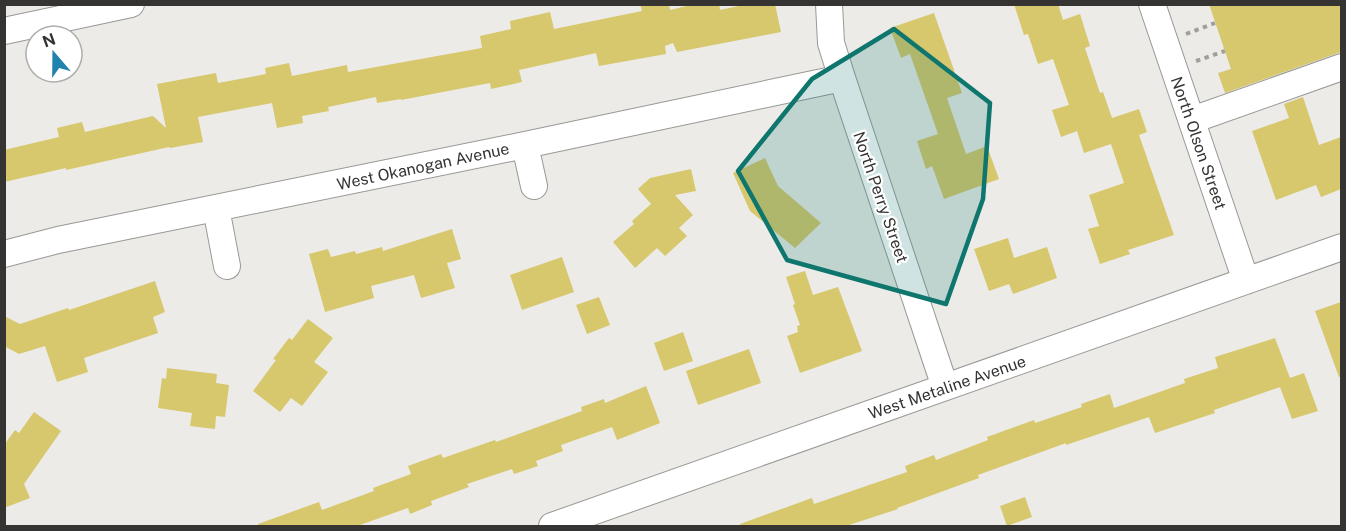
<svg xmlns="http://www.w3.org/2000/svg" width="1346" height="531" font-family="'Public Sans',sans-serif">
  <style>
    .building { fill: #d7c76d }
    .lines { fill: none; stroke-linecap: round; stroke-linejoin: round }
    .minor-casing { stroke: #999895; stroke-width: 28 }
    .path { stroke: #a09f9c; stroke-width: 4; stroke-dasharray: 4.5 4.5; stroke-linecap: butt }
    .minor { stroke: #fff; stroke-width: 26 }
    .marked { fill: #0f766e; fill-opacity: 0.2; stroke: #0f766e; stroke-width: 4.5; stroke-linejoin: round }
    .labels { text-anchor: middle; stroke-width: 4.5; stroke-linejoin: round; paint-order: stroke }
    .street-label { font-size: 16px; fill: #353433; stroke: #fff }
  </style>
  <rect width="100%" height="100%" fill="#ecebe8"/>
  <path class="building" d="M640,4H669L670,10L695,4H719L720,10L748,4H775L781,32L677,52L673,43L665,46L666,54L599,66L596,53L519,70L522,82L491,89L490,83L401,100V99L377,103L376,97L328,107L329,111L302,116L303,123L277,128L272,103L198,117L203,142L170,148L169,147L66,170V168L4,182V150L59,137L57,128L82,122L85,132L153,116L166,128L157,84L216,73L218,83L266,74L265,68L289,63L292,76L347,65L348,72L482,48L480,36L511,29L510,21L550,12L554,29L642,11Z
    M1014,4H1058L1063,20L1080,14L1090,46L1085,48L1100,93L1103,92L1112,118L1139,109L1147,132L1139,135L1174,235L1128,250L1130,254L1100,264L1088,229L1099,226L1089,195L1124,183L1111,144L1084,153L1077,131L1061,137L1052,110L1069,105L1053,59L1038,64L1028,34L1024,35Z
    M1209,4H1341V52L1225,93L1218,73L1231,69Z
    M934,13L962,93L947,98L966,154L987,146L999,179L944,199L932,166L926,169L917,141L938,134L910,54L901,58L890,28Z
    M1303,97L1319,145L1341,137V189L1321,197L1316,185L1276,200L1252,131L1289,118L1284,104Z
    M765,158L778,186L821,223L795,248L750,211L733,173Z
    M691,169L696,191L675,195L693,215L679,228L687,236L665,256L657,248L635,268L613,242L634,224L632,221L651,204L638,189L650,178Z
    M452,229L461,259L447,263L455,288L421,298L414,275L371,286L374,298L325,312L309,254L328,249L331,257L355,251L356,254L382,247L383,251Z
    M1008,238L1014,258L1047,247L1057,278L1013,294L1009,284L989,291L974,249Z
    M562,257L574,292L522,310L510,275Z
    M805,271L813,295L838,287L862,351L800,373L787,336L798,332L797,326L800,325L793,305L795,304L786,277Z
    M155,281L165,312L153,317L158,333L84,358L88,372L57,382L45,346L19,354L4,346V316L20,324L68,308L69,310Z
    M599,297L610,325L587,334L576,305Z
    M1341,302V377H1339L1315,311Z
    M308,319L333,338L314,362L328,372L302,406L291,398L280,412L253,391L276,360L273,359L289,338L292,340Z
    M683,332L693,361L664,371L654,343Z
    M1275,338L1290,378L1304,373L1318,411L1292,419L1280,387L1214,410L1215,413L1155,433L1149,417L1066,445V443L978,475L979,478L897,508L898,509L846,526H741L740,524L812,498L814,504L907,472L905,466L934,455L936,460L988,440L987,437L1034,420L1035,423L1082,407L1081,404L1110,394L1114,408L1185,383L1184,379L1218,368L1215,357Z
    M749,349L761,383L698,405L686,371Z
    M167,368L217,374L216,383L229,385L225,417L216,416L215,429L190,426L192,413L158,408L162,378L166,379Z
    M646,386L660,423L617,440L612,427L561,445L563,451L536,461L538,466L514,474L512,469L467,484L469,487L431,501L432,505L410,514L408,508L357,526H258V524L319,502L322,510L374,491L373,488L411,474L408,466L441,454L443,458L495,440L496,442L582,411L581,407L604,399L605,403Z
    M34,412L61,431L24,484L30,498L4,508V445L15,430L19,433Z
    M1025,497L1032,517L1007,526L1000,506Z"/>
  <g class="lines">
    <defs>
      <path id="minor" d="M829,4L831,43L842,78L945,387
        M1152,4L1246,281
        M4,31L131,4
        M1192,120L1342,67
        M525,145L534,186
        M216,208L227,266
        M4,254L58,240L525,145L842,78
        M552,526L1342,247"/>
    </defs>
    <use href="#minor" class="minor-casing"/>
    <path class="path" d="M1186,34L1215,23
      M1196,61L1225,51"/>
    <use href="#minor" class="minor"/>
  </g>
  <path class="marked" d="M894,29L990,103L983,199L946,304L787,260L738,171L812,79Z"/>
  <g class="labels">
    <g class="street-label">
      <text transform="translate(1199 143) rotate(71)" y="6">North Olson Street</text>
      <text transform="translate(423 166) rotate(-12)" y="6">West Okanogan Avenue</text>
      <text transform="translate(881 197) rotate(71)" y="6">North Perry Street</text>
      <text transform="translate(947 387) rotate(-19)" y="6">West Metaline Avenue</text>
    </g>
  </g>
  <rect width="1346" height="531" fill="none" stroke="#353433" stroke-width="12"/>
  <g transform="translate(54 54) rotate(340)"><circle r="28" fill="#ffffff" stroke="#aeaead" stroke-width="1.5"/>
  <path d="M0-4.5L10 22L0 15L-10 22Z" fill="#2383af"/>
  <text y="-9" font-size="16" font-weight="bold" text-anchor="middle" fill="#353433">N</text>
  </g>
</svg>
